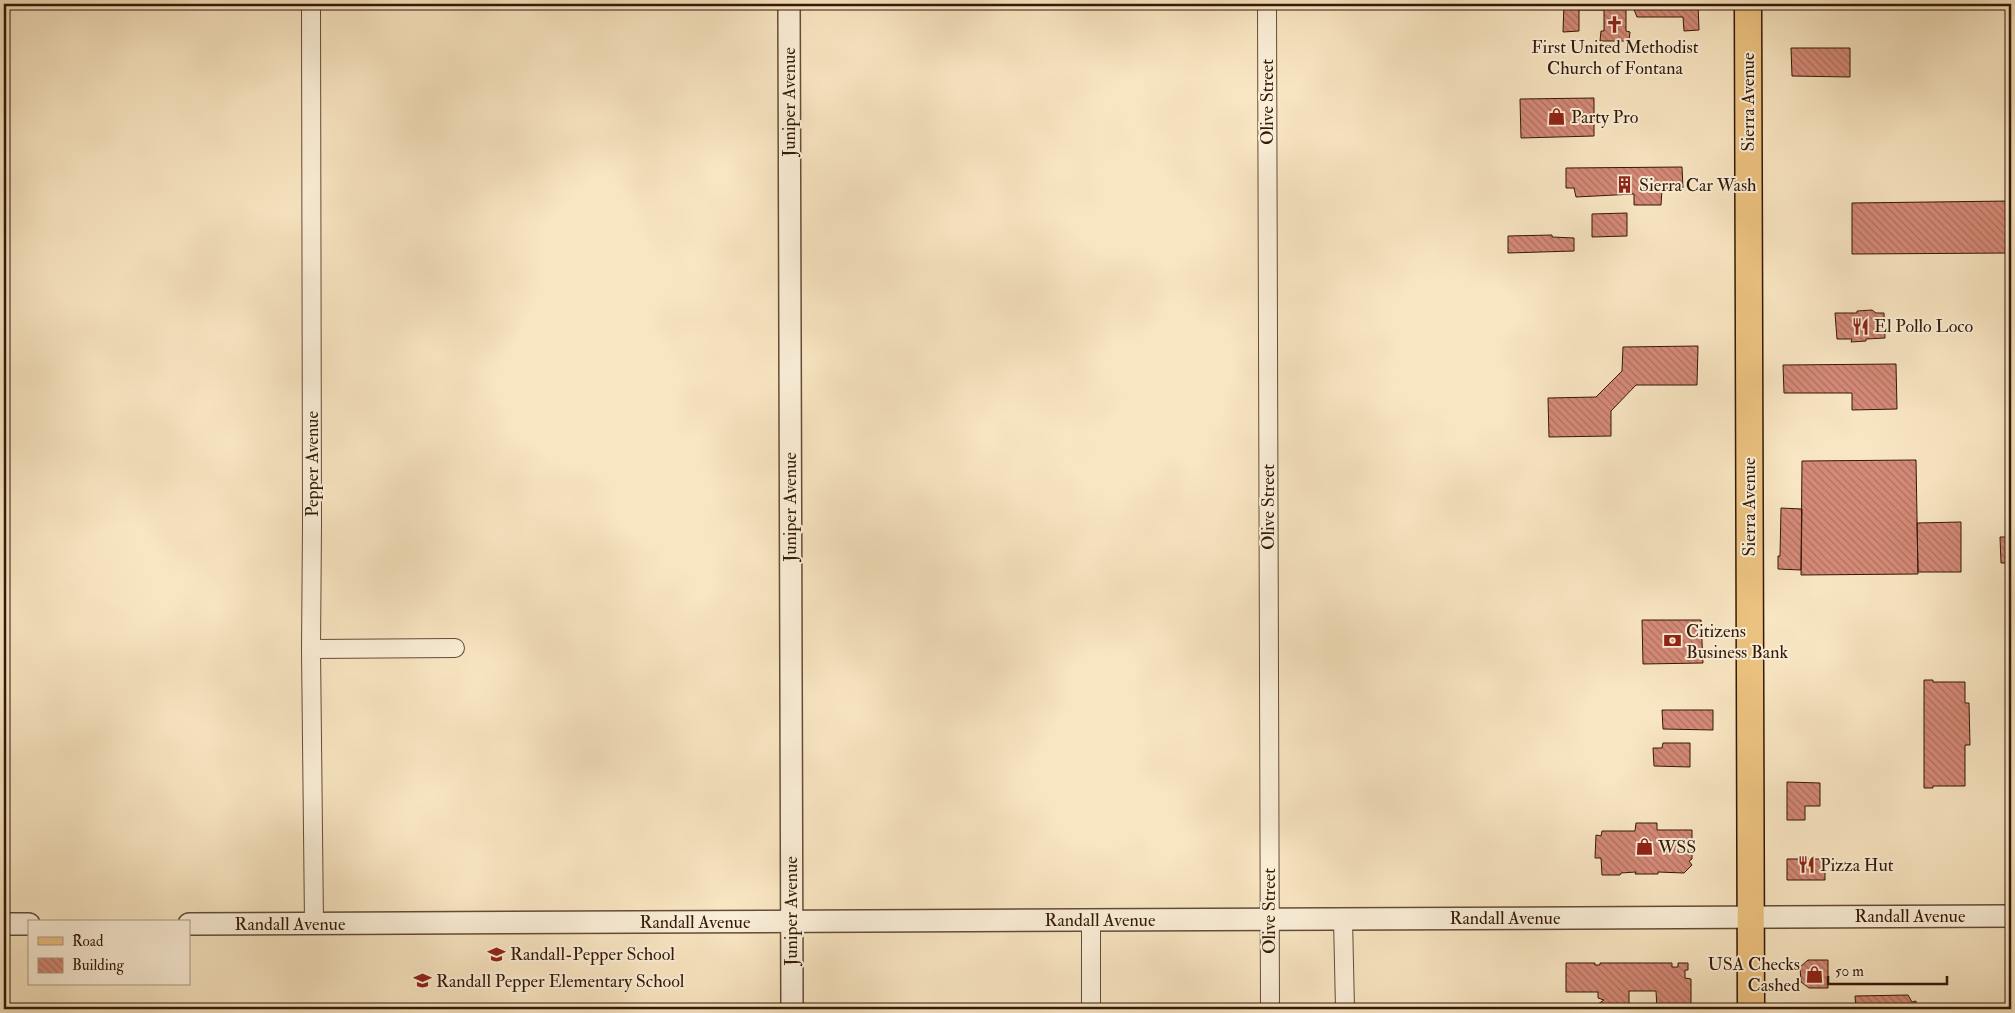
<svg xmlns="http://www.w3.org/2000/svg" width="2015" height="1013" font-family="'IM FELL Double Pica',serif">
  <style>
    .building { fill: url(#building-back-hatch); stroke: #331908 }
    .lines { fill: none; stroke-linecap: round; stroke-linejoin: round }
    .minor-casing { stroke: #644c36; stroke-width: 20 }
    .tertiary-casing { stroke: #644c36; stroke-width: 24 }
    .primary-casing { stroke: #331908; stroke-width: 29 }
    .minor { stroke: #faeed7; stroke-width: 18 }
    .tertiary { stroke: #faeed7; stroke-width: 21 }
    .primary { stroke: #ecc280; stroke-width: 26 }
    .labels { text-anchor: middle; stroke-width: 4; stroke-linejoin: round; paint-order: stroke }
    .poi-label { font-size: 18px; fill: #331908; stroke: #faeed7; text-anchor: start }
    .street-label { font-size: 18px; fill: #331908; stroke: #faeed7 }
  </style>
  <defs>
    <pattern id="building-back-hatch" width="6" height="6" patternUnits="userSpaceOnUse" patternTransform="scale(1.25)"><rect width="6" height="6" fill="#d58a77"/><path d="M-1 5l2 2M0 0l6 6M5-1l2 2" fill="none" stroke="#ad7060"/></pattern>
  </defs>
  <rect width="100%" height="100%" fill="#f8e5c1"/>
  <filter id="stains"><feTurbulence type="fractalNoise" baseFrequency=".004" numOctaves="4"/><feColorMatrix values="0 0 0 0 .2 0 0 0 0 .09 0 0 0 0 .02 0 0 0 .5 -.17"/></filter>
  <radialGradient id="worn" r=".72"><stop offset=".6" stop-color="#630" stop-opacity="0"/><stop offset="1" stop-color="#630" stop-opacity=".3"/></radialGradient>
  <path class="building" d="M1564,4H1698L1699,30L1684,31L1683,17H1637L1633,7H1626V31L1630,32L1629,41H1600L1601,31H1604V10H1579V31L1563,32Z
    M1791,48H1850V77L1792,76Z
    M1594,98V136L1521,138L1520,99Z
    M1682,167L1683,188L1662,189L1661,205H1634V194L1576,197L1574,188H1566V168Z
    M2011,201V253L1852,254V203Z
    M1627,213V236L1592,237V214Z
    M1552,235V237L1574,238V251L1508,253V236Z
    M1872,310L1876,313H1884L1885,338L1866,339V341L1851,342L1852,339H1837L1835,313H1857V311Z
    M1698,346L1697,385H1636L1611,411V436L1549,437L1548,398L1596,397L1622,371L1623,347Z
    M1896,364L1897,409L1852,410V393H1784L1783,365Z
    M1916,460L1918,574L1801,575L1802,461Z
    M1781,508L1802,509L1801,570L1778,569V556H1780Z
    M1961,522V572H1918L1917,523Z
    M2006,530H2011V563H2001L2000,537H2006Z
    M1642,620H1701L1703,663L1643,664Z
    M1924,680H1933V682H1965V703H1969L1970,745H1965V786H1933V788H1924Z
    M1662,710H1713V730L1663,729Z
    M1663,743H1690V767L1654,766L1653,748H1662Z
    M1787,782L1820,783V806H1805V820H1787Z
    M1636,823H1657V830H1692V859L1689,861L1692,865L1684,873L1658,872V874H1635L1636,872L1621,873L1620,875H1602L1601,858H1595L1596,835L1601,836L1602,831H1635Z
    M1787,859H1825V880H1787Z
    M1808,960H1828V988H1809L1801,982L1800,967Z
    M1566,963H1595V965H1600V963H1672V967H1678V963H1688V970H1685V978L1691,979V1009H1657L1656,991H1629V1009H1598V1004L1604,1000L1598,998V992H1566Z
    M1908,995L1912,1002L1916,1001V1009H1856L1855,996Z"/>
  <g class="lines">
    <defs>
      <path id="minor" d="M311,4L312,525L311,649L314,923
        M1267,4L1270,1009
        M311,649L455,648
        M1343,919L1345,1009
        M1091,920V1009"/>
      <path id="tertiary" d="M789,4L792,1009
        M4,924H29
        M189,924L2011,916"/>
      <path id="primary" d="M1748,4L1751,1009"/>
    </defs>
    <use href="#minor" class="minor-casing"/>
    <use href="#tertiary" class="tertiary-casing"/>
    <use href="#primary" class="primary-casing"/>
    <use href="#minor" class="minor"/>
    <use href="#tertiary" class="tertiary"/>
    <use href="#primary" class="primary"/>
  </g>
  <defs>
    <symbol id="church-bare" viewBox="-9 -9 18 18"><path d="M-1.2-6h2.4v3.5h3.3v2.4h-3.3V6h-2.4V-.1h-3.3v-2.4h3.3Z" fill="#8f2418" stroke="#faeed7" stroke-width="2.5" paint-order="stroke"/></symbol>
    <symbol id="shop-bare" viewBox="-9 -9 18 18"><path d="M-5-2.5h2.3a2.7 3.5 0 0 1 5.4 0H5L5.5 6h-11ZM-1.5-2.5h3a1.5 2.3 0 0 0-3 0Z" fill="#8f2418" stroke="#faeed7" stroke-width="2.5" paint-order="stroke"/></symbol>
    <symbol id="building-bare" viewBox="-9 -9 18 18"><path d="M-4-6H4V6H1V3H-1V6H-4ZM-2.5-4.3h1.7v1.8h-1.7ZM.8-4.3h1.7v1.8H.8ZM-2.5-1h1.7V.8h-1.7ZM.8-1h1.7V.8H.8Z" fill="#8f2418" stroke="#faeed7" stroke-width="2.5" paint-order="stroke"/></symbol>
    <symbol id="restaurant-bare" viewBox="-9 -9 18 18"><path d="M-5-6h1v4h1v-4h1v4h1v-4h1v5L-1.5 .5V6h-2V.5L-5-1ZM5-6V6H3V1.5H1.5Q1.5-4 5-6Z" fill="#8f2418" stroke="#faeed7" stroke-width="2.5" paint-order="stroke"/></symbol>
    <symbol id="bank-bare" viewBox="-9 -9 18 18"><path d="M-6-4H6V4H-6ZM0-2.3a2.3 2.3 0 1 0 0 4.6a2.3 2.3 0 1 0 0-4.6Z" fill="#8f2418" stroke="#faeed7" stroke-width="2.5" paint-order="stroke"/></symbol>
    <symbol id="school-bare" viewBox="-9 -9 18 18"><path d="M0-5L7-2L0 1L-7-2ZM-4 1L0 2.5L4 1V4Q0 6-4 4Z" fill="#8f2418" stroke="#faeed7" stroke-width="2.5" paint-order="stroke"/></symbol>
  </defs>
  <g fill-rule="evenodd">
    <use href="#church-bare" x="1602" y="12" width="25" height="25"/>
    <use href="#shop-bare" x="1544" y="104" width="25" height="25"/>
    <use href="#building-bare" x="1612" y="172" width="25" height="25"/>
    <use href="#restaurant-bare" x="1848" y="314" width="25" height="25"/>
    <use href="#bank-bare" x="1660" y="628" width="25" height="25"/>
    <use href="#shop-bare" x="1632" y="834" width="25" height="25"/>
    <use href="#restaurant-bare" x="1794" y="852" width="25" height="25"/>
    <use href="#school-bare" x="484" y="942" width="25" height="25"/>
    <use href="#shop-bare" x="1802" y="962" width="25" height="25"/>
    <use href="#school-bare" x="410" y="968" width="25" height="25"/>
  </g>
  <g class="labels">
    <g class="poi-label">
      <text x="1615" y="53" text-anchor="middle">First United Methodist<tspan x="1615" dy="21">Church of Fontana</tspan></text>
      <text x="1571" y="123">Party Pro</text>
      <text x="1639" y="191">Sierra Car Wash</text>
      <text x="1874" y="332">El Pollo Loco</text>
      <text x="1686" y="637">Citizens<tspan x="1686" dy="21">Business Bank</tspan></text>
      <text x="1658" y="853">WSS</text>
      <text x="1820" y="871">Pizza Hut</text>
      <text x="510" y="960">Randall-Pepper School</text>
      <text x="1800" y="970" text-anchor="end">USA Checks<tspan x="1800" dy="21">Cashed</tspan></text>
      <text x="436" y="987">Randall Pepper Elementary School</text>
    </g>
    <g class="street-label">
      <text transform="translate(789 102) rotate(-90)" y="6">Juniper Avenue</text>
      <text transform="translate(1267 102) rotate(-90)" y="6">Olive Street</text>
      <text transform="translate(1748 102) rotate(-90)" y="6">Sierra Avenue</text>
      <text transform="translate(312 464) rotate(-90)" y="6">Pepper Avenue</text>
      <text transform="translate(790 507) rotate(-90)" y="6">Juniper Avenue</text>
      <text transform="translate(1268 507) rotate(-90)" y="6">Olive Street</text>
      <text transform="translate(1749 507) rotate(-90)" y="6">Sierra Avenue</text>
      <text transform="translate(791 911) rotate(-90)" y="6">Juniper Avenue</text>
      <text transform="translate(1269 911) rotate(-90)" y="6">Olive Street</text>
      <text x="1910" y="922">Randall Avenue</text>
      <text x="1505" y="924">Randall Avenue</text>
      <text x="1100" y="926">Randall Avenue</text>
      <text x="695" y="928">Randall Avenue</text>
      <text x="290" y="930">Randall Avenue</text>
    </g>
  </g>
  <rect width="2015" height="1013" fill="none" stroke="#f8e5c1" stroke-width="20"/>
  <rect x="5" y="5" width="2005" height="1003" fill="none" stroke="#331908" stroke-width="2.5"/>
  <rect x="10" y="10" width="1995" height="993" fill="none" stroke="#331908"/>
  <rect x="28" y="920" width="162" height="65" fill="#faeed7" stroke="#aa9984"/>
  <rect x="38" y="937" width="25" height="8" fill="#ecc280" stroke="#aa9984"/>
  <text x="72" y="946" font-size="15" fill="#331908">Road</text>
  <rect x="38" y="958" width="25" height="15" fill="url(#building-back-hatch)" stroke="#aa9984"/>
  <text x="72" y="970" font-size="15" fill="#331908">Building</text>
  <path d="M1828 976v8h119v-8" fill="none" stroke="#331908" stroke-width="2.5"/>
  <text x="1835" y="976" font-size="15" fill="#331908" stroke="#faeed7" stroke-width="4" paint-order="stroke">50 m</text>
  <rect width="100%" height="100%" filter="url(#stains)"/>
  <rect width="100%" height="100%" fill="url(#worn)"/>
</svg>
